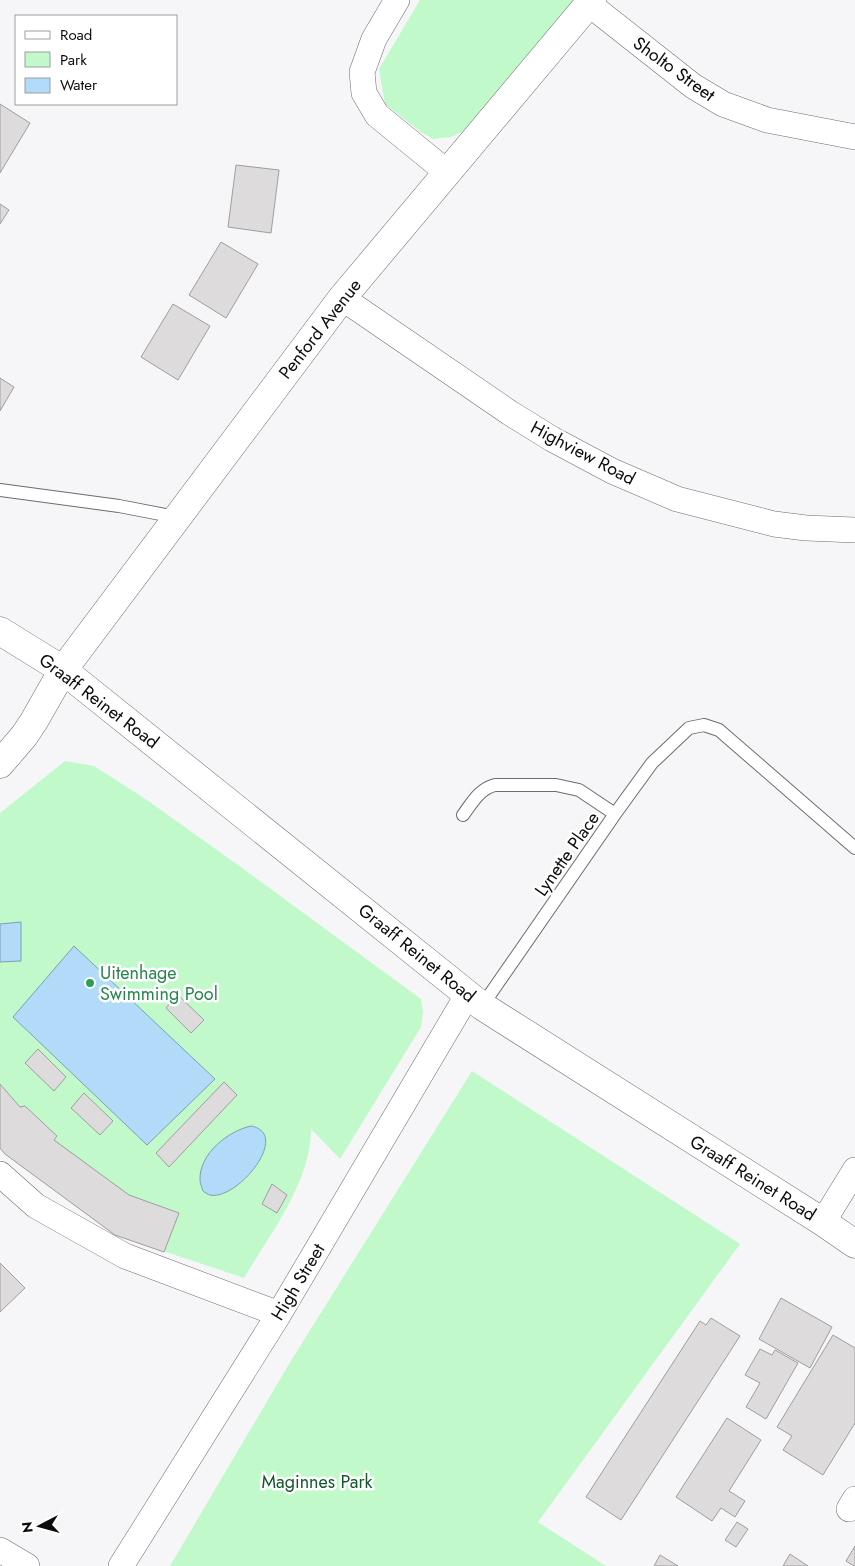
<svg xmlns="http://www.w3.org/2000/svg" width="855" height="1566" font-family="Jost,sans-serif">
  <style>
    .green { fill: #c1f9cb }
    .water { fill: #b1dbf8; stroke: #809db2 }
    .building { fill: #dddbdc; stroke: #9f9d9e }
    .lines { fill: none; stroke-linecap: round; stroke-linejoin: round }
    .lane-casing { stroke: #6c6c6e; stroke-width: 14 }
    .street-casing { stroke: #6c6c6e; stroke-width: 26 }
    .secondary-casing { stroke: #6c6c6e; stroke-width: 29 }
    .lane { stroke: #fff; stroke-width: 12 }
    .street { stroke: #fff; stroke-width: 25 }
    .secondary { stroke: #fff; stroke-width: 28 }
    .leisure-dot { fill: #2e9e5b; stroke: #fff; stroke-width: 2 }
    .labels { text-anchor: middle; stroke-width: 5; stroke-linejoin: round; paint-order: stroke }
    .street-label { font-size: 18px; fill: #0c0c0d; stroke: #fff }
    .leisure-label { font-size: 18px; fill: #27864d; stroke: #fff; text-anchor: start }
    .park-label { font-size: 18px; fill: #0f5829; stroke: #fff }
  </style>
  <rect width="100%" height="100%" fill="#f6f6f8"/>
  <path class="green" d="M420,0H573L492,101L466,130L451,137L433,139L421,132L385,104L379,69Z
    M65,761L94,766L147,800L249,873L421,999L423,1011L421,1027L340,1159L311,1129C311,1182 270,1234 244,1278L115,1235L5,1154L0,1148V813Z
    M472,1071L740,1244L538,1522L606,1566H170L289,1364Z"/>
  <path class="water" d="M21,922V961L0,962V924Z
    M74,946L215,1079L147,1145L13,1017Z
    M251,1126C292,1134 237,1201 210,1195C209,1195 204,1192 203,1191C202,1188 200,1183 200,1180C199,1154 228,1131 251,1126Z"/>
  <path class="building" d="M0,104L30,123L0,173Z
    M236,165L279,170L271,233L228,227Z
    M0,204L9,210L0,224Z
    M221,242L258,264L226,318L189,295Z
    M173,304L210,326L178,380L141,357Z
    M0,378L14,387L0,411Z
    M177,994L204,1020L191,1033L166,1008Z
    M38,1049L66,1077L54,1091L25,1063Z
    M224,1082L237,1095L169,1167L156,1153Z
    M0,1084L20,1107L25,1106L57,1136L54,1140L129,1195L179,1213L164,1252L115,1235L5,1154L0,1148Z
    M84,1093L113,1121L100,1135L71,1108Z
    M272,1184L287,1195L277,1213L262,1204Z
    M0,1263L25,1288L0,1312Z
    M781,1298L832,1327L810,1368L759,1339Z
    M711,1318L740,1336L621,1520L586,1497L700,1321L706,1325Z
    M833,1335L855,1348V1423L823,1475L783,1450L792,1436L777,1427Z
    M760,1349L772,1355L775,1350L798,1363L766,1419L746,1407L760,1383L745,1375Z
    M727,1418L761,1440L729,1491L745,1501L735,1517L721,1508L712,1521L676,1497Z
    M737,1522L748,1529L736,1547L725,1540Z
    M855,1546V1566H854L846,1561Z
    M790,1554L808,1566H783Z
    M660,1555L678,1566H654Z"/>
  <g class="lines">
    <defs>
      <path id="lane" d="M0,490L119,506L176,517
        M615,814L652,763L689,728L704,725L719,730L855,848
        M463,815C472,803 479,789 495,785H556L579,790L615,814L482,1006"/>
      <path id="street" d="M397,0L374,39L362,72L364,93L377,115L448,173
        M589,4L693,86L723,104L767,120L855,137
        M342,298L510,413L552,439L612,471L677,499L774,524L806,528L855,530
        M0,1174L36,1206L125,1256L279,1314
        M823,1222L855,1170
        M849,1509L855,1499
        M0,1550L27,1566
        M121,1566L279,1314L468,994"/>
      <path id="secondary" d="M0,631L63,670L482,1006L823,1222L855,1244
        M0,764L24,736L34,721L63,670L342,298L592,0"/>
    </defs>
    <use href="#lane" class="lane-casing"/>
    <use href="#street" class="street-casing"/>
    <use href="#secondary" class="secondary-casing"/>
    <use href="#lane" class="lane"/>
    <use href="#street" class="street"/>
    <use href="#secondary" class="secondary"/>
  </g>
  <circle class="leisure-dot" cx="90" cy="983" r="5"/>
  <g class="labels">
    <g class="street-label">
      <text transform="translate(674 69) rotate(36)" y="6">Sholto Street</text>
      <text transform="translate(320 329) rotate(-52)" y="6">Penford Avenue</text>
      <text transform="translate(583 453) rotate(28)" y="6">Highview Road</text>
      <text transform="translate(99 701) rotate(37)" y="6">Graaff Reinet Road</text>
      <text transform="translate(567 854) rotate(-55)" y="6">Lynette Place</text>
      <text transform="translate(417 953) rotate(39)" y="6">Graaff Reinet Road</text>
      <text transform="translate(753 1178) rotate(32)" y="6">Graaff Reinet Road</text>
      <text transform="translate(298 1282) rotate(-59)" y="6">High Street</text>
    </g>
    <g class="leisure-label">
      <text x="100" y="979">Uitenhage<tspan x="100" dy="21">Swimming Pool</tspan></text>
    </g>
    <g class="park-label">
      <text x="317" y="1488">Maginnes Park</text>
    </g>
  </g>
  <rect x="15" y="15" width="162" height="90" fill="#ffffff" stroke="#9e9e9e"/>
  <rect x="25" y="31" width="25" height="8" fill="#ffffff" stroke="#9e9e9e"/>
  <text x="60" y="40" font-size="15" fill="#0c0c0d">Road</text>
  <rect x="25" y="52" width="25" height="15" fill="#c1f9cb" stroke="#9e9e9e"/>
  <text x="60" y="65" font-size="15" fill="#0c0c0d">Park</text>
  <rect x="25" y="78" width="25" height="15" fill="#b1dbf8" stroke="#9e9e9e"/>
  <text x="60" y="90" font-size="15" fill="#0c0c0d">Water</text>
  <g transform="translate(40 1526) rotate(264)" stroke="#ffffff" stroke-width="4" paint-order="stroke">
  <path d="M0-4L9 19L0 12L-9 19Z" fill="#0c0c0d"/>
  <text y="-8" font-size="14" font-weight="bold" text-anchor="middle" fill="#0c0c0d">N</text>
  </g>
</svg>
